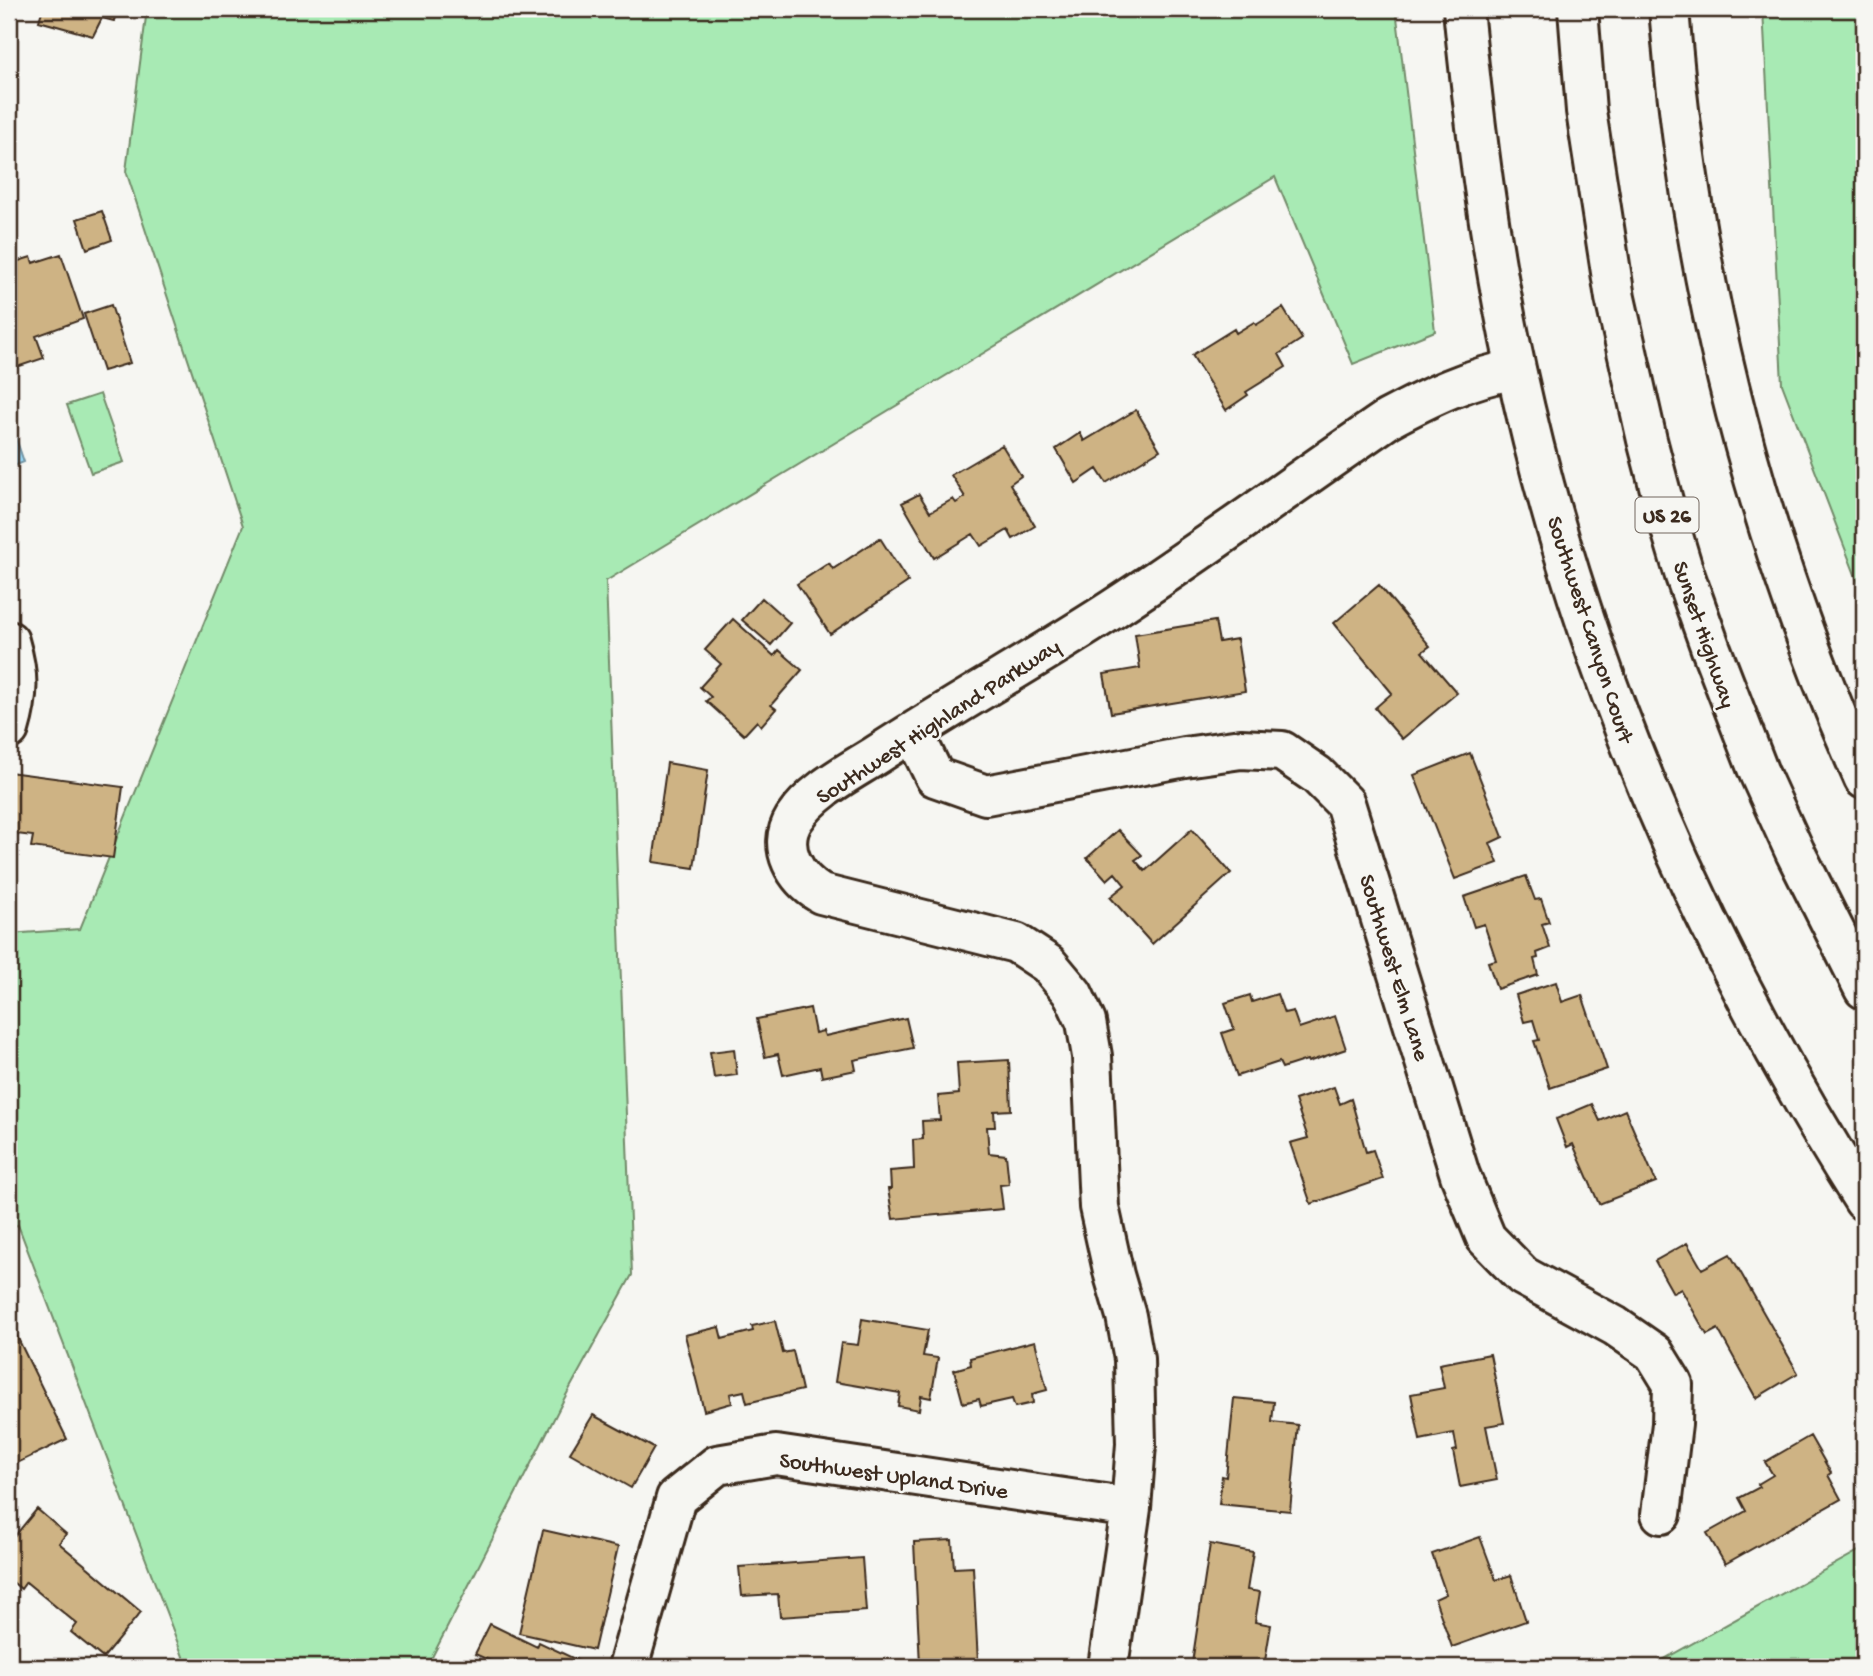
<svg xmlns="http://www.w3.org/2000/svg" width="1873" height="1676" font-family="'Gochi Hand',sans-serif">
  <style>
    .green { fill: #a8eab4; stroke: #728a69; stroke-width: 2 }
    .water { fill: #99dbfb; stroke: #7394a3; stroke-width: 2 }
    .building { fill: #ceb384; stroke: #3b2a1e; stroke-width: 2 }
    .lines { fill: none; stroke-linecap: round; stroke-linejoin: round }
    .minor-casing { stroke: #3b2a1e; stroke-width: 44 }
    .highway-casing { stroke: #3b2a1e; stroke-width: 44 }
    .minor { stroke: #f6f6f2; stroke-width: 38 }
    .highway { stroke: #f6f6f2; stroke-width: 38 }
    .labels { text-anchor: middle; stroke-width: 5; stroke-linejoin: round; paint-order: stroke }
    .shield { fill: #f6f6f2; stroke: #73675e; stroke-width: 2 }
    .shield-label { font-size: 21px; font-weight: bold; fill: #3b2a1e }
    .street-label { font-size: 23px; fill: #3b2a1e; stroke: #f6f6f2 }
  </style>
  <rect width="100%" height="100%" fill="#f6f6f2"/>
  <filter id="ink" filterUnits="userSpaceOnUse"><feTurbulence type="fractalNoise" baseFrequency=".0143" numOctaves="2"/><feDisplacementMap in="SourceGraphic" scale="14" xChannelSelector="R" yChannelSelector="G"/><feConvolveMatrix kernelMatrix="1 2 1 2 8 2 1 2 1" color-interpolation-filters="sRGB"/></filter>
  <g filter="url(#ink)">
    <path class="green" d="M147,9H1396L1435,331L1353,364L1275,177L606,581L632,1275L564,1399L427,1667H187L18,1225L9,1227V934L80,929L243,526L126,171Z
      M1763,9H1864V598L1782,384Z
      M100,394L124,462L91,473L67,405Z
      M1864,1548V1667H1650Z"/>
    <path class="water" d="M9,418L24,462L9,468Z"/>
    <path class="building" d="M38,9H117L114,21L102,18L93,36L39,21L42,11Z
      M102,211L112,240L87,249L77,219Z
      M61,254L83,319L36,336L44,358L11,369L9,363V264L31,257L33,263Z
      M111,305L130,363L103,371L84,314Z
      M1283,308L1302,339L1279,354L1286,367L1246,392L1248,395L1226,410L1192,355L1234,329L1236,333L1254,322L1256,325Z
      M1136,410L1160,450L1106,483L1097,469L1076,483L1056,449L1080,433L1084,441Z
      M1002,445L1021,476L1010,484L1035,526L1013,539L1008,530L981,546L973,534L934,558L902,503L919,494L930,512L953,499L956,503L965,497L951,475Z
      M880,538L908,582L830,634L797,584L829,563L833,569Z
      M1379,585L1430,646L1422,652L1457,693L1402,739L1375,708L1392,693L1334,623Z
      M762,598L790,623L771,645L742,620Z
      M733,619L774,656L779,650L802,670L771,705L776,709L761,726L757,721L744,735L706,701L711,697L700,687L721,664L705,650Z
      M1215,621L1219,642L1237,639L1245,691L1111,713L1104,674L1140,668L1135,634Z
      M1470,753L1503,837L1490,843L1498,863L1455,879L1414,775Z
      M667,763L708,770L694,868L653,862Z
      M9,772L123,787L113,858L31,847L33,836L9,833Z
      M1192,829L1231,873L1152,944L1110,897L1125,885L1115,873L1107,880L1087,858L1118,830L1142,855L1135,860L1145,871Z
      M1526,876L1535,900L1541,899L1549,922L1542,924L1550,948L1537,953L1538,958L1534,959L1538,975L1497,989L1488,962L1496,960L1484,924L1474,927L1464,897Z
      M1556,982L1562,1002L1582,995L1607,1069L1550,1088L1534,1041L1539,1040L1533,1020L1524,1022L1516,995Z
      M1277,994L1284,1013L1293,1011L1299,1028L1335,1016L1346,1049L1308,1062L1307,1060L1282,1068L1279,1062L1237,1076L1222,1033L1234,1029L1225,1003L1250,995L1252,1002Z
      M810,1008L815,1033L823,1031L825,1036L906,1018L913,1048L854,1060L856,1070L822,1077L820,1067L783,1075L778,1054L765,1057L757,1019Z
      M734,1049L737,1075L714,1078L710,1052Z
      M1009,1060L1011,1110L994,1111L995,1127H987L989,1153L1006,1155L1009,1184L1000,1185L1003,1209L893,1219L888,1189H891L890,1171L914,1169L913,1140L923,1139L922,1121L940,1120L938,1096L959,1094L957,1063Z
      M1334,1087L1340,1104L1351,1099L1366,1152L1373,1150L1383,1179L1311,1204L1290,1143L1308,1138L1295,1100Z
      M1592,1104L1600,1121L1625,1110L1656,1182L1599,1204L1573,1144L1567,1147L1556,1119Z
      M1687,1243L1702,1269L1730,1254L1798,1373L1756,1398L1718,1329L1707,1335L1681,1289L1673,1293L1655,1261Z
      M862,1319L928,1330L923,1356L938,1358L931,1398L921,1396L919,1410L898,1406L900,1393L835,1382L841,1343L858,1345Z
      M9,1320L67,1439L9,1467Z
      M775,1321L783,1353L793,1351L802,1390L747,1403L744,1391L730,1394L732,1403L704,1411L685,1335L719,1327L722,1339L753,1331L752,1326Z
      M1035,1341L1047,1390L1032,1394L1033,1403L1015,1407L1012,1399L981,1406L979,1399L963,1403L954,1370L971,1365L970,1358Z
      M1490,1354L1504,1423L1486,1426L1497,1480L1460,1487L1453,1451L1457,1450L1454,1433L1420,1440L1411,1394L1444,1388L1439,1364Z
      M1234,1398L1274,1402L1272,1422L1298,1425L1290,1511L1219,1504L1222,1476L1226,1477Z
      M593,1415L654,1448L631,1488L570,1453Z
      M1810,1436L1831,1473L1828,1475L1841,1499L1725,1564L1707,1533L1746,1511L1739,1498L1760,1487L1758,1484L1773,1475L1765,1462Z
      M37,1509L66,1534L59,1543L141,1612L103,1658L71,1632L77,1624L26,1582L21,1589L9,1579V1543Z
      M543,1530L618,1547L594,1650L519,1633Z
      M1480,1537L1496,1580L1511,1575L1526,1621L1452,1647L1435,1599L1446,1594L1432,1554Z
      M952,1540L954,1568L973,1567L978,1663L920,1665L914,1542Z
      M1210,1544L1253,1552L1247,1590L1260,1592L1255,1622L1271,1625L1264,1667H1220L1192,1663Z
      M862,1558L866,1611L780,1617L778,1594L742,1596L739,1567Z
      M490,1624L537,1647L539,1642L579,1661L576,1667H488L491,1661L475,1654Z"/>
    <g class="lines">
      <defs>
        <path id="minor" d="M1463,9C1475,129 1490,250 1516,369C1580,665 1702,946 1864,1201
          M9,641C19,675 19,695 9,729
          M913,732L935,777L986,795L1185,757L1241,749L1282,751L1317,775L1345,803L1460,1175L1486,1238L1523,1276L1615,1326L1654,1353L1673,1384L1672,1424L1661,1514
          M628,1667L676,1498L717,1465L776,1455L1131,1508
          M1108,1667L1131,1508L1136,1444L1135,1403L1134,1359L1126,1316L1114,1275L1099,1207L1092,1056L1086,1022L1073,994L1048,964L1016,943L821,894C796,879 776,848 794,819C813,790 850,772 878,754C955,704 1036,659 1113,609C1206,548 1296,482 1388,419C1431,396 1468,378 1516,369"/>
        <path id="highway" d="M1578,9L1586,111L1615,298L1647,440L1667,516L1685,576L1711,649L1759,773L1795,852L1864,989
          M1669,9C1690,278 1754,533 1864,779"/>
      </defs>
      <use href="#minor" class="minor-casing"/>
      <use href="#highway" class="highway-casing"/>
      <use href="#minor" class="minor"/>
      <use href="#highway" class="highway"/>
    </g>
  </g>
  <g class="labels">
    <rect class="shield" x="1635.5" y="497.5" width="63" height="35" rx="5"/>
    <g class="shield-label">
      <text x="1667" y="522">US 26</text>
    </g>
    <g class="street-label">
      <text transform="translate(1592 629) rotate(72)" y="8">Southwest Canyon Court</text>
      <text transform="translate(1706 634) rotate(71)" y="8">Sunset Highway</text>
      <text transform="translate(937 720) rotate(-33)" y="8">Southwest Highland Parkway</text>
      <text transform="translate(1396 967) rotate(73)" y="8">Southwest Elm Lane</text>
      <text transform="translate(894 1474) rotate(8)" y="8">Southwest Upland Drive</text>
    </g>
  </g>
  <rect width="1873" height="1676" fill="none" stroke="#f6f6f2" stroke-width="35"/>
  <rect x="18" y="18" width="1838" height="1641" fill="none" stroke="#3b2a1e" stroke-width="2.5" filter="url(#ink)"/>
</svg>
